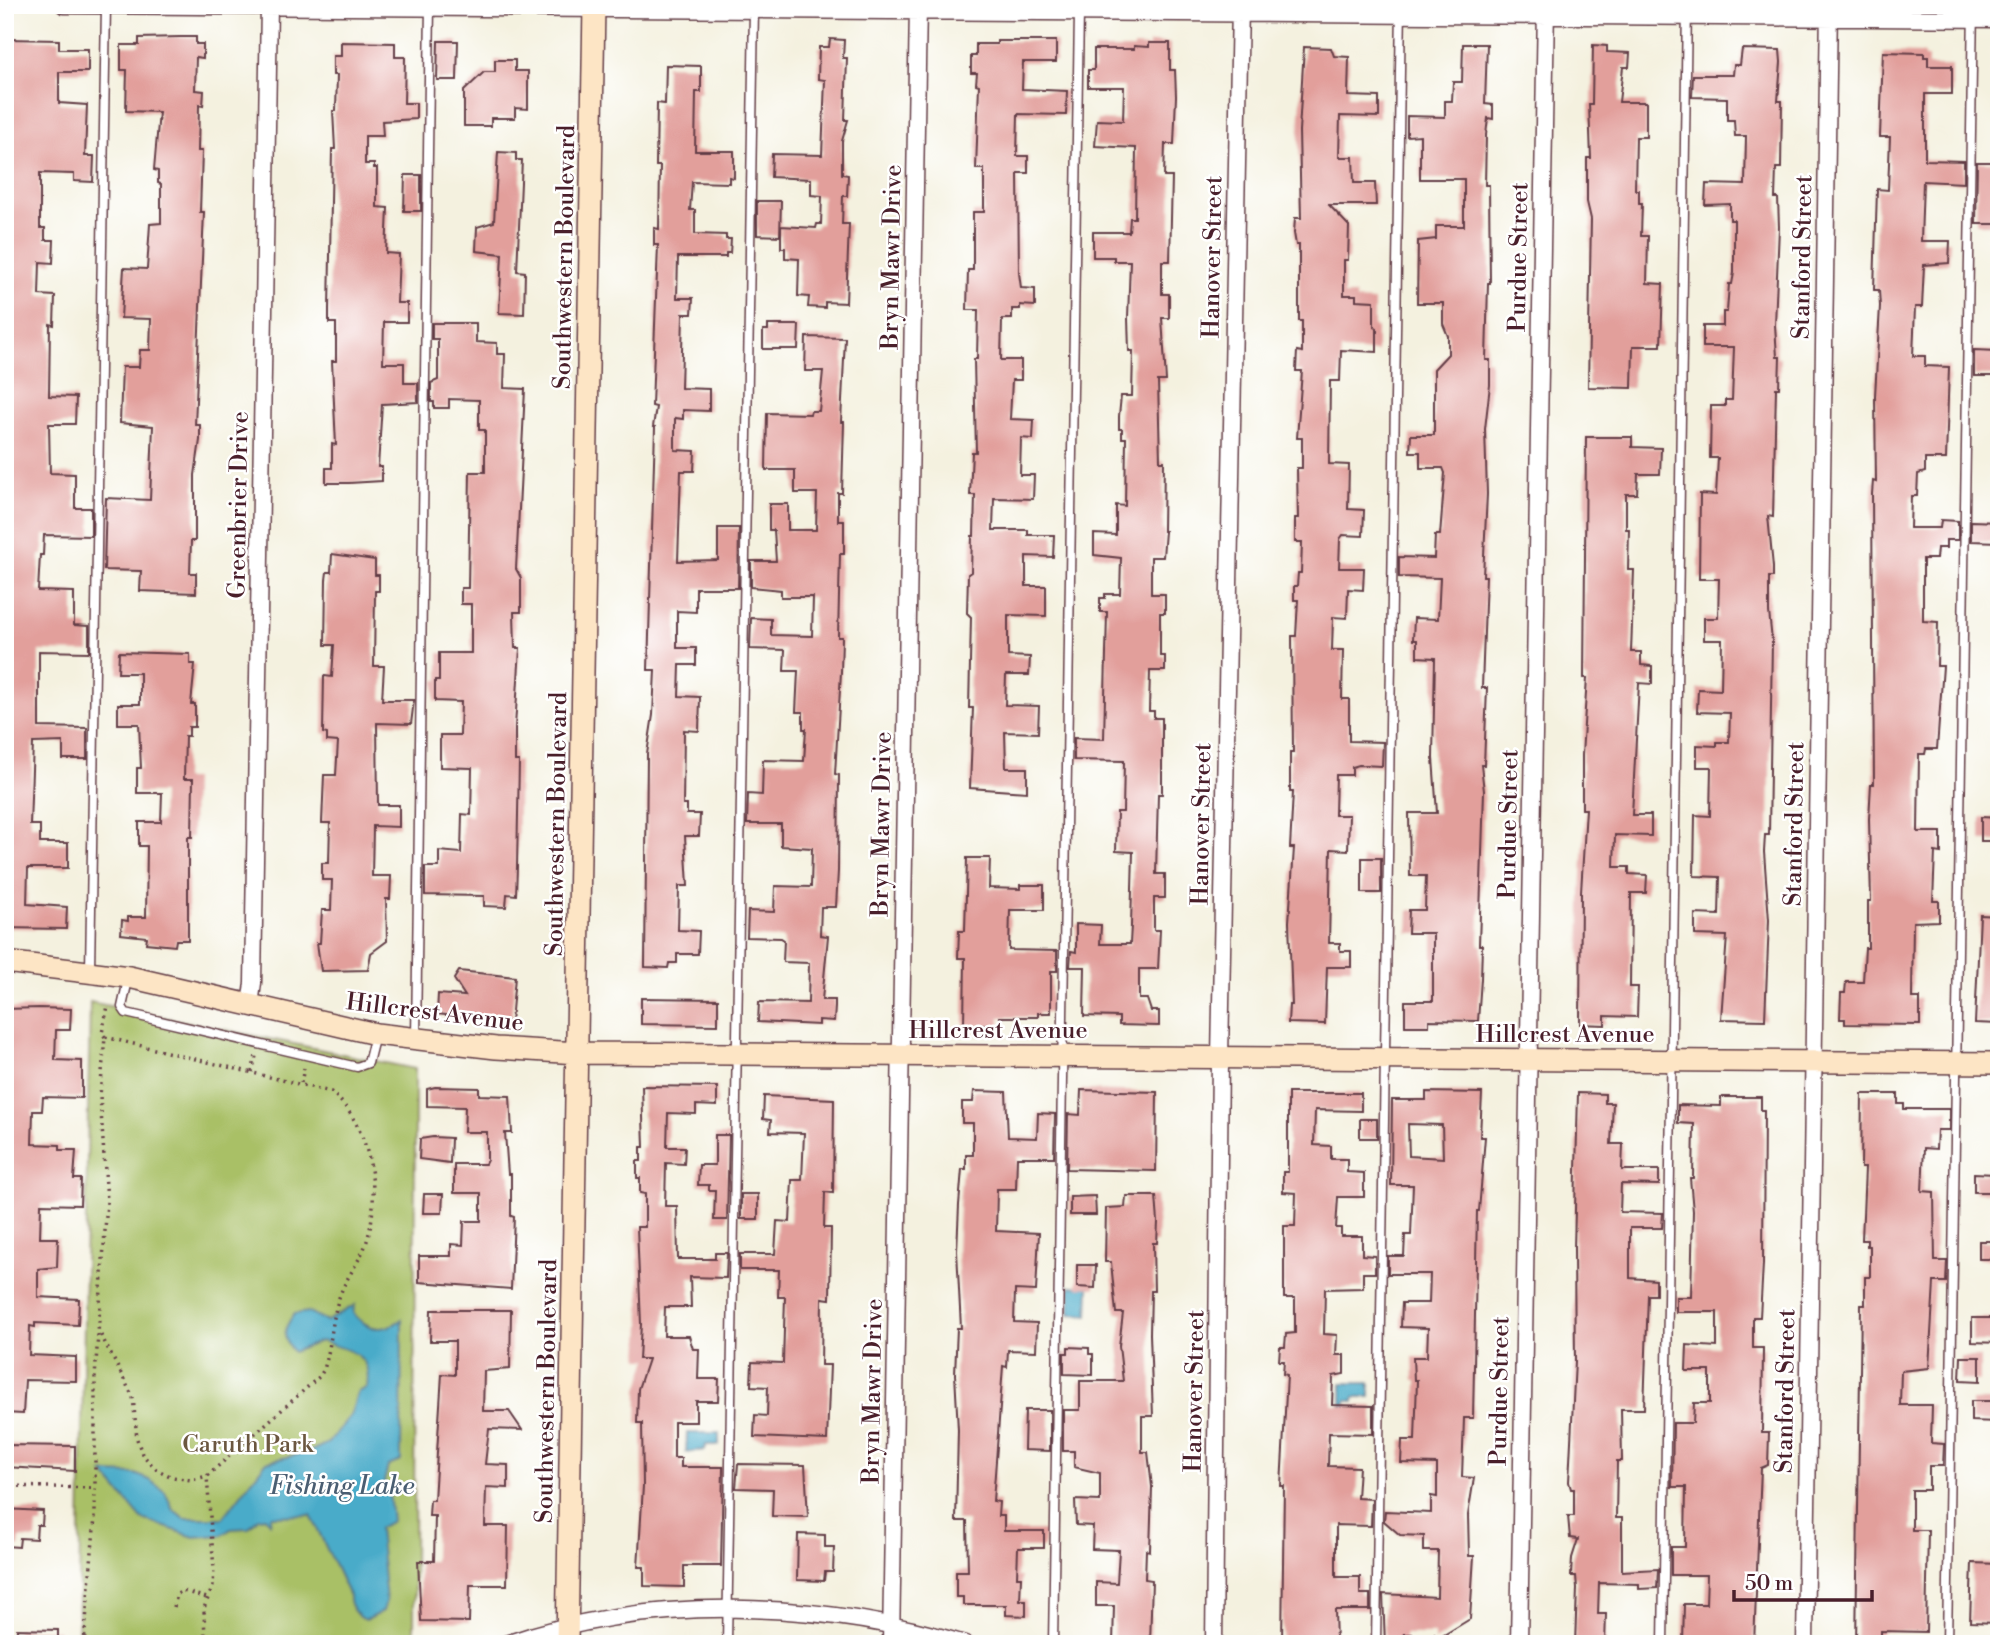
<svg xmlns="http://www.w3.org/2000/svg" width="2004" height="1649" font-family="'Libre Bodoni',serif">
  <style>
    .green { fill: #a9c066; stroke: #7a7048; stroke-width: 2 }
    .water { fill: #49abc9; stroke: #4a657a; stroke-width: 2 }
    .building { fill: #e29f9b; fill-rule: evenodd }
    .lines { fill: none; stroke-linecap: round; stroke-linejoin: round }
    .lane-casing { stroke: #643e46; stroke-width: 11 }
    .street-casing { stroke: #643e46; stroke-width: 19 }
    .secondary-casing { stroke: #643e46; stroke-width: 24 }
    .path { stroke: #643e46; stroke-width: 3.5; stroke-dasharray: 2 5; stroke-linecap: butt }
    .lane { stroke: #fff; stroke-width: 8 }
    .street { stroke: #fff; stroke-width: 16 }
    .secondary { stroke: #fde5c5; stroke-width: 21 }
    .labels { text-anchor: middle; stroke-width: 5; stroke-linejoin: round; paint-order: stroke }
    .street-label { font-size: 24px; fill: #4a1f2b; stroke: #fff }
    .park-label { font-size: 24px; fill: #6b5740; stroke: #fff }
    .water-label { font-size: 26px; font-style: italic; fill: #4a5e72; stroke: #fff }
  </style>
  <rect width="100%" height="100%" fill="#fff"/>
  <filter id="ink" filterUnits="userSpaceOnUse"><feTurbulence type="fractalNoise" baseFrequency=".0143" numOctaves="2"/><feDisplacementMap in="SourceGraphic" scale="14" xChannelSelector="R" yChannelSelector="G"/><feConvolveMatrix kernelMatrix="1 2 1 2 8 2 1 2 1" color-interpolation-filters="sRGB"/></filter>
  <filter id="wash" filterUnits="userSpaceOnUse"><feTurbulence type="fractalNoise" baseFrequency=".00686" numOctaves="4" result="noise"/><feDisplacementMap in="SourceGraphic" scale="28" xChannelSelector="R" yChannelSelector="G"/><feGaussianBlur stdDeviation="1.57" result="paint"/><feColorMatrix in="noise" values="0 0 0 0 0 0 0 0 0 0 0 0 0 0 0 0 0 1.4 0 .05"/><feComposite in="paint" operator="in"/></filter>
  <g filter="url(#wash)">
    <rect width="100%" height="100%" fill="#f4f1df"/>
    <path class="green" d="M90,1002L415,1069L414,1644H78Z"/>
    <path class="water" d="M1070,1286L1089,1287L1088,1315L1070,1314Z
      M355,1305L353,1313C368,1331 384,1333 402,1319L401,1461L388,1466L384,1482L389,1492L392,1521L379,1528L386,1601L383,1611L366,1620C357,1617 348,1606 349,1596L311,1515L271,1516L270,1523L265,1517L258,1518L249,1528L231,1529L222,1535L194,1537L142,1519L103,1473L135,1474L150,1480L165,1492L173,1509L184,1518H223L266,1462L309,1452L328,1443L350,1416L358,1392L367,1387C373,1351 347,1351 321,1341L293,1352C281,1337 284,1328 294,1314L309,1312L327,1321Z
      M1342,1383H1370V1397H1354V1401H1346V1407H1342Z
      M687,1433H719V1445H706L705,1450L686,1452Z"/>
    <g id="blocks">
      <path class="building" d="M180,37H196V44H203V58L196,57L195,90L204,91L203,106L199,105L198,151H202L200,212H204L195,425H200V440L195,475V541H191L190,573H196V593L140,591L141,571L104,570L106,498L150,500L153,426L120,423L122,367H139L140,350H150L151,319L121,318L124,268L147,269L150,224L161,223V184L158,183V171L154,170L159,112L126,111L127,70H121V45H139V38Z
        M5,39L59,40V49H88V72H59V103L87,105L85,156H94L93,182L74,181V174L40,173V228H45V240H54L53,263L40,262L39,295L55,296L54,325L50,324L49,396L76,397L75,424H49L50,473L75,474V508H91V536L44,535L43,555H40L38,591L74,592V625L89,626V652L39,651V727L87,728V759H63V742L33,743L30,825H40V843H68V868H28L27,904L67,907L66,929L5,928Z
        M830,39L844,40L843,58H847L845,120H848L842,141V174L848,175L847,196H843L842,224H849L846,303L825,302V308L808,307L809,297L798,296L799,259L785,258V248H781V226L816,228L817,224H821L822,196L811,195V179L771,177L772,154L822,155L825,80L818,79L819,47H829Z
        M438,41H458L457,80H437Z
        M997,41H1056V62H1023L1022,89L1067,91L1066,115L1018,114L1017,156H1028V173H1018L1019,273L1021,288L1035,289V306L1020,305V309H1012V319H1002L1001,360H1021V380H1012L1010,419L1034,420L1033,439L1021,438L1020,475H1034L1033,499L994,498L993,530H1028V535H1054L1053,557L1026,556V586H1046V616L1008,615V656L1030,657L1029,675H1006L1005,705L1039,706L1038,733L1005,732L1006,768H1027V792L970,788L973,708H969L971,617L967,613L968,574L971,572L972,536H974L975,495H970L972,452H976L974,359H977L978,310H967L968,270H973V212H984V169H976L979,85L976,84L977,73H971V56H976V44H997Z
        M341,42L395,43V57H405L404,103H416V119L382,121L383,136H365V164H374V168H377V207L388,208L386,253L399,254L397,303H407V322H384L383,363H404V383H418V402L382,404L378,467H382V481L349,483H326V468H332V444L336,445L332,361H336V323H329V309L332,149H335L333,111H336L337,75H333V56H341Z
        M1149,43H1170V70H1175L1176,96L1174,144H1165L1164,177H1172L1170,261H1162V294H1169V318H1162L1166,381H1158L1160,461H1164L1163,531H1165L1163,557H1151V594H1165V613H1160V656H1165V671H1150L1149,711H1154V718H1162V794H1158L1156,874H1165V898H1154V930H1160L1158,969H1139V999H1147L1151,1011H1159V1026L1119,1025V1017L1084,1016L1085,967H1070L1071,951L1076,952V924L1101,925L1100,944H1130L1131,926L1133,852L1116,851L1117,812H1123L1124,761L1074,760V738L1104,739L1107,612H1100V598H1105V594H1120L1121,558L1094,555V534L1116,535V505L1125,506L1126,438H1122V429H1119V416L1121,396H1132L1133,351H1129L1128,318L1130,261H1114V257H1093V232H1129L1130,218H1135L1136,148L1095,146L1097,120L1123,121L1124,87H1088V70H1094V49H1134V46L1149,47Z
        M1463,44H1487L1485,104L1493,105V119L1488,118L1486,135L1485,185H1489L1490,283H1488L1486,360H1490V385L1485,429L1487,494L1483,576H1486L1482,688H1487L1484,765H1481L1484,791L1479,945H1482L1481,979L1478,1021L1429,1020V1026H1405V1001H1433V933H1408L1409,910H1425L1426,876H1410L1409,813H1437L1433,758L1435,658L1417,657V640H1413L1414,618L1438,619L1440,578L1399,577V557L1434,558L1435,535H1440L1445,473L1443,468H1420V452H1410L1411,435H1434V369L1448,354V336L1443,324V303H1417L1418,241L1436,239V226H1464V179H1420V135L1407,136V116L1445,117V101H1452L1453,82H1462Z
        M1593,45L1607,46V52L1630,53L1629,67H1623L1619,102H1646V137H1636L1635,190H1639V203H1642L1641,236H1648L1647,283L1663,284L1661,346H1633L1632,388L1588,387L1591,219L1587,202V158H1591L1589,104H1592Z
        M1304,47L1331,48L1334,56L1349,57L1348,96L1379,97V117L1340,116L1339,157H1353L1354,183H1375L1376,205H1329L1349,226L1348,260H1344V295H1356V300L1374,301V327L1377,328V352L1341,350L1340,381H1330L1329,464L1349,465L1348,509L1364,510L1363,536L1343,535L1340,539L1339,568H1364L1363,590L1348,589L1347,618L1333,617L1332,650H1343L1342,699H1349V741L1383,742L1382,766L1359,765L1352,767V775H1336L1335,815H1349L1348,850L1331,849L1329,943H1340V951H1351V967H1327L1325,1024L1288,1023L1289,1005H1292L1289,922L1294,848H1290L1293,792H1290V752H1293L1292,636H1296L1298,600H1294V586H1297L1298,573H1301L1302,542H1295V518H1298L1297,468H1302V438H1297L1302,371H1296L1297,351L1302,352V321H1299V245H1296L1294,233L1295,218H1301L1299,131Z
        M1742,49L1780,50L1781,62L1778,101H1782L1781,168H1776L1775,198H1778L1779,227L1775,325L1777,357H1780L1779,388H1776L1773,517L1768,516L1773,567V577H1769V612L1772,641L1769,835H1765L1764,852L1769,920L1765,1020L1721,1019L1727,936L1695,935V914L1719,915L1720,877L1694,876L1695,815L1710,816L1711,767H1697V745L1717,746V742H1729L1730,713L1697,712L1698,689L1721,690L1722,640H1704V618H1718L1719,579H1699L1700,494L1716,495L1718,458H1710L1711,406H1725V400H1732L1734,347H1703V326H1723V312H1727L1729,284H1732L1734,273V220H1730V204L1705,205L1706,184L1745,185L1746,136H1735L1734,120H1727V98L1692,97L1693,75H1733L1734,65H1740Z
        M1883,52L1924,53V57H1928V66H1952V94H1925V160L1964,161V183L1923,181L1921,241H1950L1949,263L1924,265L1922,307H1915L1913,356H1925V366L1949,367L1946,459H1925V472L1918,474L1917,496H1911L1910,528H1940L1941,520L1958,521V540H1946V548H1937L1936,559H1923V621L1938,622L1937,666H1943L1937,749H1926L1925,754H1919L1918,832H1941V853L1935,852L1933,901H1939V921L1913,922L1912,998H1920V1025L1845,1024V1019H1840L1841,993H1845L1846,982H1863L1865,948H1868V901H1871L1869,819L1871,784H1874L1872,494L1873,481L1876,482L1875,396L1880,306L1879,290H1874L1877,189L1888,190L1890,137H1880Z
        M495,60H515V71H528V109L515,108V118H491V126H464V91L484,72H495Z
        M666,65L701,66V92H696L695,151H734V178L729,177V183L692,182L690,210H695V234L726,235V239H731L730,253H726V257H678L677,298H693L692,314H683L681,388L709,389V411L683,410V419L675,418V450L695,451L694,471H681L678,561L718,560V528H739L738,588H696V612L677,611V648H696V665H680L679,696L700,697L699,731L684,730L683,805H687V814H700L699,836H685L688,886H679L678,930L699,931L698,954H677V963H669L668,968L645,967L647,754L653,715L655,670H648L655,427H653L656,407L652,406L658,245H654V228L659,229L660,166H656L657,103L665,104Z
        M498,152L516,153V160H522L517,271L525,272L524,314L499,313L502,254L476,251L477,227L494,222Z
        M1977,162H1995L1994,202H1999V224H1976Z
        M405,175H421V211H404Z
        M757,201H781L780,236L757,235Z
        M432,323H476V342L497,343V354H505L504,388L525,389L516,569L521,578V612H514L515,648H520L515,727V761H519L517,867L516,895L507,894L506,907L484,906V896L425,895V867H439V851L461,853L462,814L471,815L472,768L440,767V735H460L461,702L435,701V680H439V653H471V604H461V588H468L470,472H485V430H479V400L449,399V408H434V402H431V383L438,380V339H432Z
        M768,325H799L798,349H763V330H768Z
        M806,337L845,338L841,422H844L842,493H838V521H844V554H840L838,637H842L841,672L835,774L839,775L838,871L836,907H821L820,935L828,936L822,1000H835V1007L834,1021L819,1020V1025L758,1022L759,1002L808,1003L809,963L783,962L784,940L781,938L747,937L748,911L774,912L775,886L811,887L812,848L781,846V824H747L748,794L762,795L763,760L804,761L806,729H803V712H796L798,671H784L785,650L750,649L751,618L771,619V635L812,636L813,597H781V590L751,587V561H776L774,530H769V504H788V530H816L817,493H795V470H766L767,413L810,414L811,411H819L823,371H805Z
        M1974,350L1998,351V376H1974Z
        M1586,437H1632V447L1661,448L1660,474H1638L1637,494H1626V529H1629L1628,570H1634L1631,652H1641V665L1652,666V684L1639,683L1632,815H1651V836L1615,835L1614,867H1629V874L1647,875L1646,893H1631L1630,987H1638L1637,1017L1605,1016V1025L1580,1024L1581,892L1586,809H1582V755L1587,678H1584Z
        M1971,521L1999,522V542L1971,541Z
        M332,554L375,560V575H379V591H375L374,666H384L382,700H414L411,724L377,723L378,805H399V827L373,826L372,876H391L390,899H386L387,941L371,953L368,970L321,971L317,943H320L322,910H331L332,880H322V863H329L330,823H322L324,775H336L338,742L327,741V734L323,733L324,676L332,677L334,645H325L326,580L327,572H331Z
        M119,652L190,654V664H195L191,704H195V727H189V736H185L184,779H193L192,837H188V940H176L175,946L146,943L147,937L121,934L122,920L128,921V917H146L147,846H139V822H161L162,793H137V768H141L139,724H118V704H140V673H118Z
        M1981,817L1999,818V841H1981Z
        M967,858H990L989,888L1020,889V885H1044V910H1010L1009,950L1057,951V971H1051V1013H1038V1017H1000V1026L964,1025L965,958H958L959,931H965Z
        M1362,858H1381V893H1362Z
        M1980,915L1999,916V1024L1975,1023Z
        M459,971L515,977L511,1022L437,1014L438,994L465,996L454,979Z
        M641,998L718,999V1025L641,1024Z
        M39,1008L71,1009L70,1030H56L55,1060L82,1061V1098L43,1097L42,1111H33L32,1144L60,1145V1150H76L74,1179H81L80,1205L41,1204L40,1238H58L57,1267L38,1269V1297L79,1299L78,1325L35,1323V1327L30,1326L29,1355L76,1357V1381L25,1380L23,1414L5,1413V1009Z
        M642,1086L717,1087V1106L696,1105V1114L668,1113L667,1147H685L684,1164L666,1163L665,1206H677L678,1259H715V1253H727L726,1278L690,1277L691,1307H665L664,1336H689L693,1349H699L698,1379H719L718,1401H696V1422H674V1458H681V1467H723L721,1566H684V1587L644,1586V1567H638L643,1486L642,1423H637L638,1389L648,1359H639L641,1324L637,1227H645V1194L640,1193V1178H637V1161H641V1147H644Z
        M435,1087L479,1088V1095L510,1096L512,1133H505L508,1174H511V1216L514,1217L511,1289L419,1282V1256H451V1244L463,1245L464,1221H481V1193H454V1164H485L487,1160V1132H464L465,1107L427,1106V1089Z
        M1081,1090L1157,1092L1156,1171L1067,1169L1068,1114L1080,1115Z
        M974,1091L1006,1092L1008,1137L1037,1138L1038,1113L1055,1114L1054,1157H1017L1016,1189H997L996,1231L1039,1233L1036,1291L1015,1290L1014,1322L1037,1323L1036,1351L1008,1350L1007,1367L1003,1366L993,1501L999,1502L998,1516H1004V1531H1044V1548H1018L1017,1577H1021L1020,1600H1026V1616L1006,1615V1605H963V1597H956V1571H968L967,1521H956L958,1430L955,1374L957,1328H961L957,1251L959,1205L962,1169H966V1155H973V1123H962V1102H973Z
        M1426,1092L1482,1093L1480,1137H1485L1479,1211H1477L1473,1418H1464L1462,1477L1474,1478L1468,1515L1469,1556H1474L1470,1619L1434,1641V1634H1404V1644H1385L1383,1594L1437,1597L1438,1551H1424V1536L1400,1535L1384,1521L1385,1511L1431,1513V1496L1437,1497V1464L1401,1463L1402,1440H1415L1417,1380H1414L1413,1357H1427L1428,1328L1401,1327L1402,1303H1429L1430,1274H1388V1256H1404L1405,1235H1411L1413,1185H1391L1392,1100H1426ZM1408,1124L1442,1125L1443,1158L1409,1156Z
        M1288,1093H1361V1111L1315,1110L1314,1145L1331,1146V1159H1347V1172L1364,1173V1197H1338L1336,1228H1341V1236H1362V1255L1375,1256V1273H1363V1288L1325,1289L1324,1334L1337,1335L1336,1355H1344V1374L1333,1376L1332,1405L1373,1406V1434L1329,1433L1328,1466L1359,1467L1357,1498L1372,1499L1371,1526L1336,1525V1577H1360V1594H1370V1610H1335L1336,1644H1282L1284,1486H1281L1287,1375L1283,1374L1284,1361H1279L1280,1347H1285L1286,1334L1295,1333V1298H1284V1226H1295L1296,1193L1283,1192V1172H1288Z
        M1578,1093L1605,1094V1103H1613L1611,1144H1623L1622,1170H1659V1185L1621,1184L1620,1212L1663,1213L1662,1228H1630V1278L1656,1280V1295H1648L1644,1409H1621L1622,1461H1617L1616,1518H1622V1571L1658,1569L1657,1588L1639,1589V1584L1599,1583L1598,1614H1606L1605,1644H1575L1577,1588L1576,1576H1571L1572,1558L1578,1539L1570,1538L1568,1516H1574V1489H1571L1569,1482L1575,1361L1574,1249Z
        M1862,1094H1898V1104H1904V1109H1949V1130H1937L1936,1149L1924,1148L1922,1191L1934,1192L1935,1261H1947L1946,1282H1934L1929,1368L1901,1371L1900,1405H1932L1931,1443L1944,1444L1943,1466H1929V1490H1912V1530H1928L1926,1632L1881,1631V1644H1856L1861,1305H1865V1277H1870V1246H1867V1240H1862L1865,1168H1861Z
        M764,1096L834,1099L833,1193L825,1192L824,1228H831L830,1299L822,1298L821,1365H830L827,1440L754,1437L755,1415L767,1416L768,1387L751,1386L752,1362L783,1363L785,1297H778L779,1270H740V1254H775L777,1221L790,1222L792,1180H802L804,1133L770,1132L771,1120L763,1119Z
        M1721,1097H1761V1110H1764L1763,1264L1760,1317H1753V1348H1763L1762,1433H1769L1768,1465L1761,1468L1754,1644H1683L1684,1604H1706L1707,1575H1671V1547H1685L1686,1487H1672L1673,1423H1693L1694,1403H1710V1371H1686L1687,1345L1717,1347V1312H1676V1297H1691L1693,1211L1690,1178H1693L1694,1124L1678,1123V1105L1721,1106Z
        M1360,1119H1377V1138H1360Z
        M715,1135H729L727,1220H714L715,1190H709V1185H698L699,1165H715Z
        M433,1137L451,1138L450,1163L419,1159L420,1139Z
        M1974,1173L1995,1174L1994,1192H1974Z
        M424,1194H443L442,1213H423Z
        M741,1194H758V1219H741Z
        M1095,1196L1096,1215H1070V1197Z
        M1126,1196H1156L1158,1222L1157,1243H1153L1154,1291H1151L1150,1334L1153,1416H1142V1452H1148L1152,1487L1150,1551L1146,1550L1145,1579L1152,1580L1150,1644H1113L1114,1606H1096V1582L1117,1583L1119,1550L1092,1549L1093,1526L1076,1525L1075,1500L1100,1501V1473L1074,1467V1451H1063V1410H1080V1381H1123L1119,1346L1123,1313H1116L1111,1262H1105L1106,1208L1125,1207Z
        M1979,1241H1999V1259H1979Z
        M1077,1265H1096L1095,1288L1077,1287Z
        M431,1310H511L510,1369L484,1371L483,1411H509L522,1430L489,1429L485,1464L508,1465V1488L486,1487L485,1526H508L507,1585H470L469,1622L421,1621L418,1561H434L435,1516H429L430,1500H434L442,1374L455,1375V1341H430Z
        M1972,1318H1999V1343L1972,1342Z
        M1068,1347L1089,1348V1354H1093V1375L1064,1374V1353H1068Z
        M1961,1357H1980V1381L1960,1380Z
        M1971,1401H1997V1422L1971,1421Z
        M1025,1410H1050V1451L1024,1450Z
        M5,1445L75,1446V1471L5,1467Z
        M738,1464L805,1465L808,1517L772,1516L773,1489L736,1488Z
        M5,1509L43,1511L42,1525H37L36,1539L20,1538L19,1547L5,1546Z
        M798,1534L825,1535V1547H834L833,1572H825L824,1581L797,1580Z
        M1972,1563L1999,1564V1623L1970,1622Z
        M17,1629L58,1630V1644H16Z"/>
    </g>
  </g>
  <g filter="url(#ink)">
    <use href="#blocks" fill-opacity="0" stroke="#643e46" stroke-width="2"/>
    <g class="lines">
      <defs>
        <path id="lane" d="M90,970L106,5
          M128,980L122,1007L126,1013L357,1067L368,1063L375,1035
          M416,1038L430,5
          M727,1644L754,8
          M1053,1644L1079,12
          M1376,1644L1401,5
          M1663,1644L1687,5
          M1947,1644L1973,5"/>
        <path id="street" d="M64,5L1999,19
          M250,1005L253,983L269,5
          M506,1644C649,1594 821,1600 965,1644
          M891,1644L918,5
          M1214,1644L1220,1058L1240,5
          M1519,1644L1546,5
          M1805,1644L1829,5"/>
        <path id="secondary" d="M5,962L129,977L376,1034L496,1048L578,1053L1999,1063
          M567,1644L594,5"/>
      </defs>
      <use href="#lane" class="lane-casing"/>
      <use href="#street" class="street-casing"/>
      <use href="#secondary" class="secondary-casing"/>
      <path class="path" d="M105,1037L102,1033L108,1006
        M252,1072L256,1056
        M301,1083L304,1068
        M101,1335L133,1397L137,1439L142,1454L156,1469L172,1477L191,1480L207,1476
        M5,1486L95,1488
        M174,1607L177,1594L183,1591L207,1598
        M84,1644L95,1517V1378L107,1201L100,1096L105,1037L331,1092C370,1124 381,1191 368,1237C363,1258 347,1275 340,1295C331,1319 332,1345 324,1369L320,1376L207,1476L214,1570L213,1586L204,1608L205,1644"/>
      <use href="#lane" class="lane"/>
      <use href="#street" class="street"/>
      <use href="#secondary" class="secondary"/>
    </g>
  </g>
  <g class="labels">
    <g class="street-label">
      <text transform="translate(564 257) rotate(-89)" y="8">Southwestern Boulevard</text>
      <text transform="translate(891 257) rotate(-89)" y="8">Bryn Mawr Drive</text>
      <text transform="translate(1212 257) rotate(-89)" y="8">Hanover Street</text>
      <text transform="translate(1518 257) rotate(-89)" y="8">Purdue Street</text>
      <text transform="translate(1802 257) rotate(-89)" y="8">Stanford Street</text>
      <text transform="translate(238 505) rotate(-89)" y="8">Greenbrier Drive</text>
      <text transform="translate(556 824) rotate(-89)" y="8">Southwestern Boulevard</text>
      <text transform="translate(881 824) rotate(-89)" y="8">Bryn Mawr Drive</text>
      <text transform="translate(1201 824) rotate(-89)" y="8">Hanover Street</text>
      <text transform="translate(1508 824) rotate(-89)" y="8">Purdue Street</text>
      <text transform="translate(1794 824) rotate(-89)" y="8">Stanford Street</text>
      <text transform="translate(435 1012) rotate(7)" y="8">Hillcrest Avenue</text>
      <text x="998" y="1038">Hillcrest Avenue</text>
      <text x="1565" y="1042">Hillcrest Avenue</text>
      <text transform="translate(546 1391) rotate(-89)" y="8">Southwestern Boulevard</text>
      <text transform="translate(872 1391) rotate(-89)" y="8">Bryn Mawr Drive</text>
      <text transform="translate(1194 1391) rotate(-89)" y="8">Hanover Street</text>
      <text transform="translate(1499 1391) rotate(-89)" y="8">Purdue Street</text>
      <text transform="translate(1785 1391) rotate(-89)" y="8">Stanford Street</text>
    </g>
    <g class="park-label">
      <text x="248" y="1452">Caruth Park</text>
    </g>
    <g class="water-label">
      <text x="342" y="1494">Fishing Lake</text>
    </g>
  </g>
  <rect width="2004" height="1649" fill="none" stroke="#fff" stroke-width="28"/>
  <path d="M1734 1590v10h138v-10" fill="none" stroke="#4a1f2b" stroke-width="3.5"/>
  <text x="1745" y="1590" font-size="21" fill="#4a1f2b" stroke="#ffffff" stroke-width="5" paint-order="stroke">50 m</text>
</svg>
